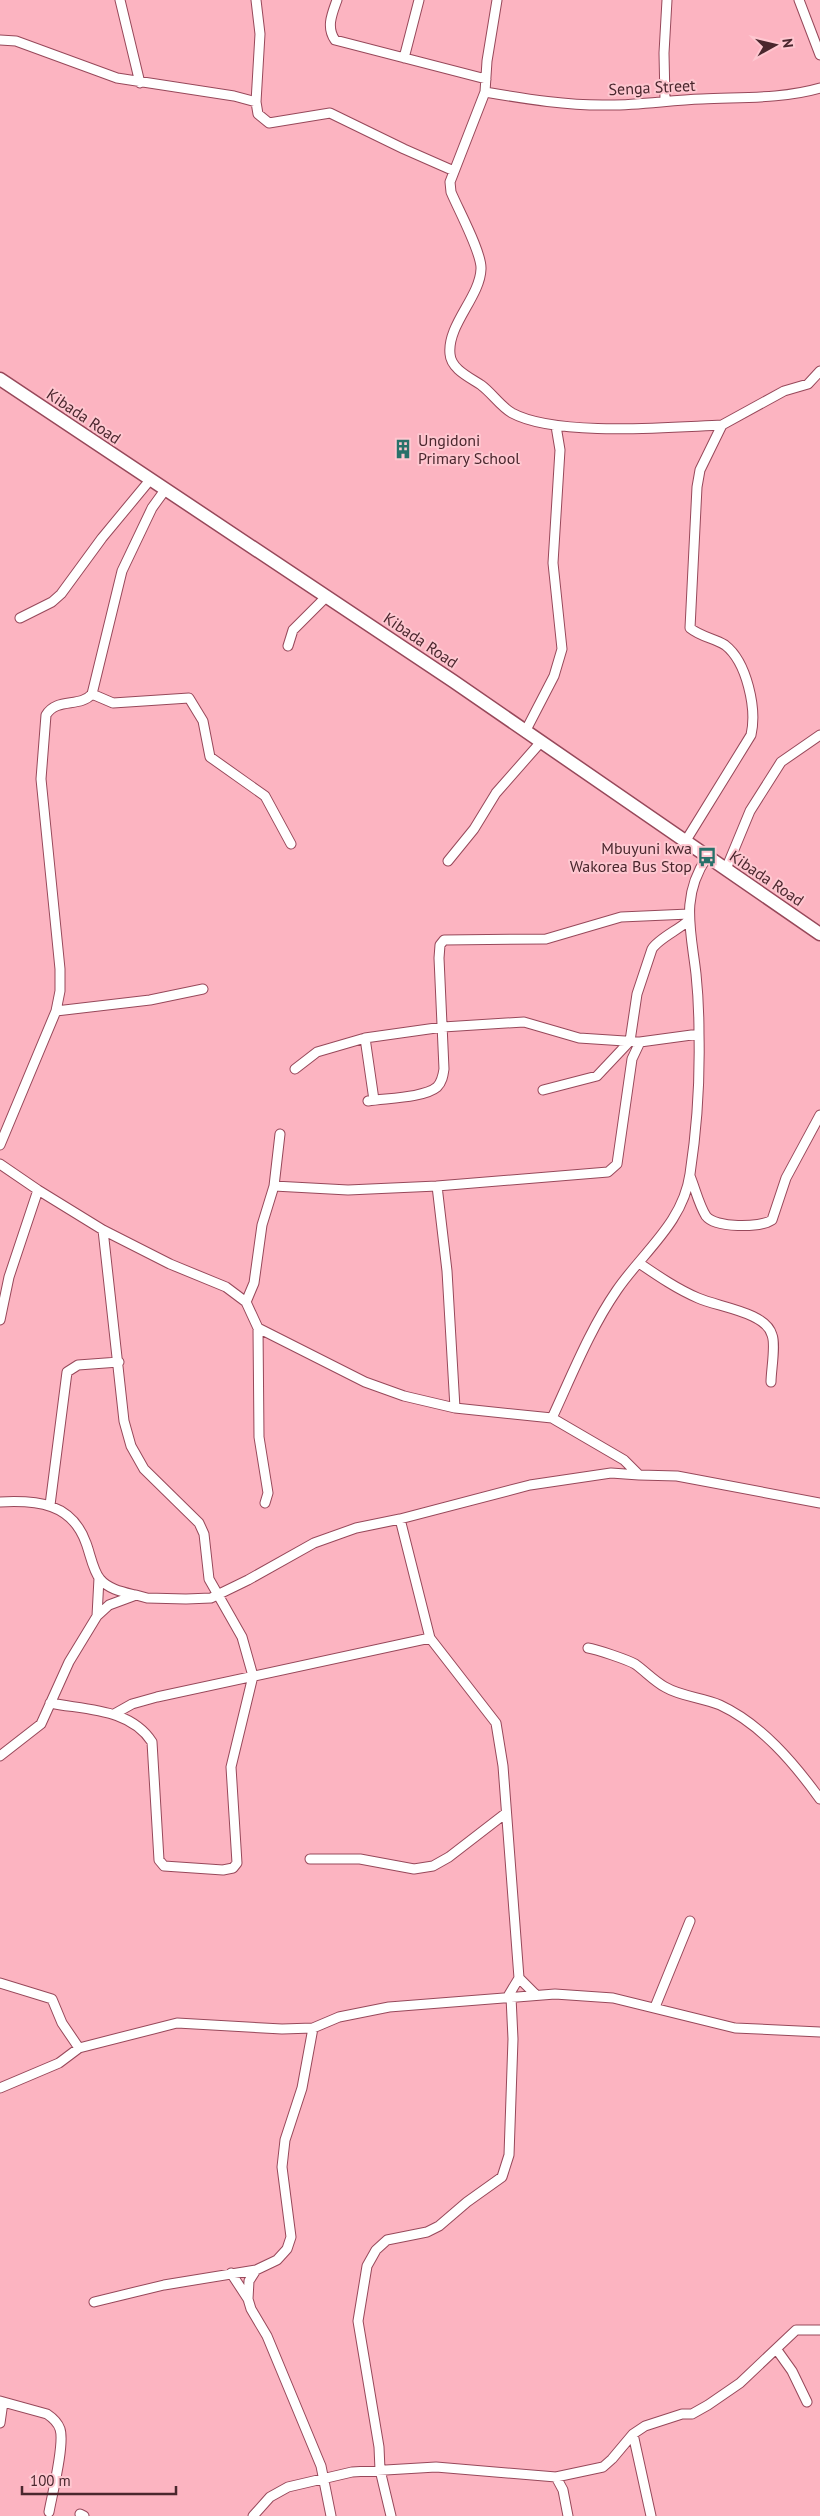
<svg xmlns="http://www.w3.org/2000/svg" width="820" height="2516" font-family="'PT Sans',sans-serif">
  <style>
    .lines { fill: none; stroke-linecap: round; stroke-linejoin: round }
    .minor-casing { stroke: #97485a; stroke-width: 11 }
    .secondary-casing { stroke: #97485a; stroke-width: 15 }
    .minor { stroke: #fff; stroke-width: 9 }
    .secondary { stroke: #fff; stroke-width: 12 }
    .labels { text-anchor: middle; stroke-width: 4; stroke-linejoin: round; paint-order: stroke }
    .street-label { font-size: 16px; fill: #4a272e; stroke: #fec7d0 }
    .poi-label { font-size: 16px; fill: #4a272e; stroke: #fec7d0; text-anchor: start }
  </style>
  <rect width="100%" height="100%" fill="#fcb4c1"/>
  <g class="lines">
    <defs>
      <path id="minor" d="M120,0L140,83
        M256,0L260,34L256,102
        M337,0C332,14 326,27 335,40L486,79
        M497,0L487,61L485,92L450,182L451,192C458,209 482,253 481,269C480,297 447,325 450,354C451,369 469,377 481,385C492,393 500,406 512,413C556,437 670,427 722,425
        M799,0L820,55
        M0,40L16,41L117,78L234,96L256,102L258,114L269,123L330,113L404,149L454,171
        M404,58L419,0
        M485,92C526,99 569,106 610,105C641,105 671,100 702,99C741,97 782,99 820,88
        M665,100L664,53L667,0
        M20,618L52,602L61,594L102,538L150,480
        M288,646L293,630L326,597
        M92,694L113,703L189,698L203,721L210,757L265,796L291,844
        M525,732L554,676L562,649L553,563L560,450L556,426
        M685,842L751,735C757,709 747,662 725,645C714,638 701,637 690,628L697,487L700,470L722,425L784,391L808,384L820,371
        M448,861L474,829L496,793L540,743
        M726,869L750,811L781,762L820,735
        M56,1011L150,1000L203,989
        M365,1038L374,1100
        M295,1069L317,1052L365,1038L443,1027L524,1022L579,1038L640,1042
        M543,1090L597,1076L630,1041L637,994L652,949C658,939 678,930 688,921
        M368,1101C385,1098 424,1098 437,1087C442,1082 443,1076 444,1069L439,958L440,945L444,940L546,939L621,917L689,914
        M0,1145L56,1011L60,991V969L41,779L46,715C57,697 80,708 92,694L122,571L152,508L165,490
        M0,1164L38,1190L103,1230L170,1264L226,1287L246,1302L258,1328L365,1382L404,1396L455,1408L552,1418C572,1375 590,1329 617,1290C643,1252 683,1223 690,1174C697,1128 700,1080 699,1034C699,1014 698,993 696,974C691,930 680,897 707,857
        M690,1176C695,1188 699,1205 706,1216C715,1228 760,1228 772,1220L786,1178L820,1115
        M274,1186L280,1134
        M437,1186L447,1271L455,1408
        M639,1263C658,1276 677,1289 698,1298C718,1307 766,1312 772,1335C776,1345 771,1370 771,1382
        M246,1302L254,1283L262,1225L274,1186L348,1190L437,1186L608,1172L617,1164L632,1059L640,1042L699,1034
        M0,1320L9,1277L38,1190
        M258,1328L259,1437L268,1493L265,1503
        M552,1418L624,1460L639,1475L677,1476L820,1503
        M0,1502C37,1500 72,1503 86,1543C90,1553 93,1571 100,1579C108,1589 123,1592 135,1595
        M50,1505L67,1372L78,1365L119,1362
        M400,1519L430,1638L496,1723L503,1766L519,1978L536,1995
        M97,1616L99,1578
        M588,1648C596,1649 628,1660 635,1664C645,1671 654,1681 665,1687C682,1697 702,1697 720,1705C761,1724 794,1763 820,1799
        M50,1703C85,1710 130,1708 152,1742L159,1860L164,1866L223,1870L233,1868L237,1863L231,1767L253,1676L242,1637L209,1579L204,1534L199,1523L144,1469L131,1446L124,1421L103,1230
        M116,1713L132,1704L157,1697L430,1638
        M0,1756L41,1724L69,1662L97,1616L109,1605L136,1595L147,1598L186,1599L211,1598L248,1580L314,1543L356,1528L400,1519L530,1485L611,1473L639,1475
        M310,1859H360L414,1869L433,1866L449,1857L506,1813
        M0,1983L52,1999L62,2023L79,2048L177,2023L282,2029L313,2028L339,2017L389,2007L555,1994L613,1998L735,2028L820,2032
        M507,1998L519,1978
        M655,2007L690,1921
        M313,2028L302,2088L285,2140L282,2167L291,2237L287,2249L277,2260L256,2270L249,2281L248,2299L251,2309L267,2336L321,2466L331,2516
        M0,2088L59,2063L79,2048
        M231,2273L248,2299
        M94,2302L164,2285L256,2270
        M777,2350L792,2371L807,2402
        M0,2401L47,2414C53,2418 58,2423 60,2429C65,2444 52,2495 49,2512
        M0,2423L3,2402
        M633,2434L651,2516
        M556,2477L563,2490L568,2516
        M80,2514L84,2516
        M253,2516L270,2497L288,2487L352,2472L436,2467L556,2477L603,2467L612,2459L633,2434L645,2426L682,2414H692L708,2405L740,2383L796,2330H820
        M391,2516L380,2470L379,2447L358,2321L367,2266L376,2250L387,2240L427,2232L439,2226L467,2202L502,2177L509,2155L513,2039L511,1997"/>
      <path id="secondary" d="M0,379L453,681L820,934"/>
    </defs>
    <use href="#minor" class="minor-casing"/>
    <use href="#secondary" class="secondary-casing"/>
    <use href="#minor" class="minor"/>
    <use href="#secondary" class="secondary"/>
  </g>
  <defs>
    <symbol id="building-bare" viewBox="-9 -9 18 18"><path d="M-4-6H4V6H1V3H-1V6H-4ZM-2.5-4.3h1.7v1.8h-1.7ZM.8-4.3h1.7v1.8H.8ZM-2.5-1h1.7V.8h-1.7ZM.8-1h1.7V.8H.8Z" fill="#28716a" stroke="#fec7d0" stroke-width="2.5" paint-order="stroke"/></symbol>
    <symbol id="bus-bare" viewBox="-9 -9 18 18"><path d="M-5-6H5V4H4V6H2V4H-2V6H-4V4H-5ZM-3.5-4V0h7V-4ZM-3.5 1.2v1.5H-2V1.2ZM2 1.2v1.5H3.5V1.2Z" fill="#28716a" stroke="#fec7d0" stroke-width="2.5" paint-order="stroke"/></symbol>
  </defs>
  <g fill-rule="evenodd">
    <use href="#building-bare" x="389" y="435" width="28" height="28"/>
    <use href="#bus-bare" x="693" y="843" width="28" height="28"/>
  </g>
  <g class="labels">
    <g class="street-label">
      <text transform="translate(652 87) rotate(-3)" y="6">Senga Street</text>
      <text transform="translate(84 416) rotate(34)" y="6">Kibada Road</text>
      <text transform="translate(421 640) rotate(34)" y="6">Kibada Road</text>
      <text transform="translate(767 878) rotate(34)" y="6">Kibada Road</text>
    </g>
    <g class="poi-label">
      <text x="418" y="446">Ungidoni<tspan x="418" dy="18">Primary School</tspan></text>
      <text x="692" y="854" text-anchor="end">Mbuyuni kwa<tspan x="692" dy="18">Wakorea Bus Stop</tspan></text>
    </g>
  </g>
  <g transform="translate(775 45) rotate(82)" stroke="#fec7d0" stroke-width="4" paint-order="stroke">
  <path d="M0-4L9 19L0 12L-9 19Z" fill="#4a272e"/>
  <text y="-8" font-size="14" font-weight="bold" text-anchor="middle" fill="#4a272e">N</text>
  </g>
  <path d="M22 2486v8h154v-8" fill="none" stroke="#4a272e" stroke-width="2.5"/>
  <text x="30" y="2486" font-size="15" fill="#4a272e" stroke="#fec7d0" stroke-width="4" paint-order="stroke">100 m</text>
</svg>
